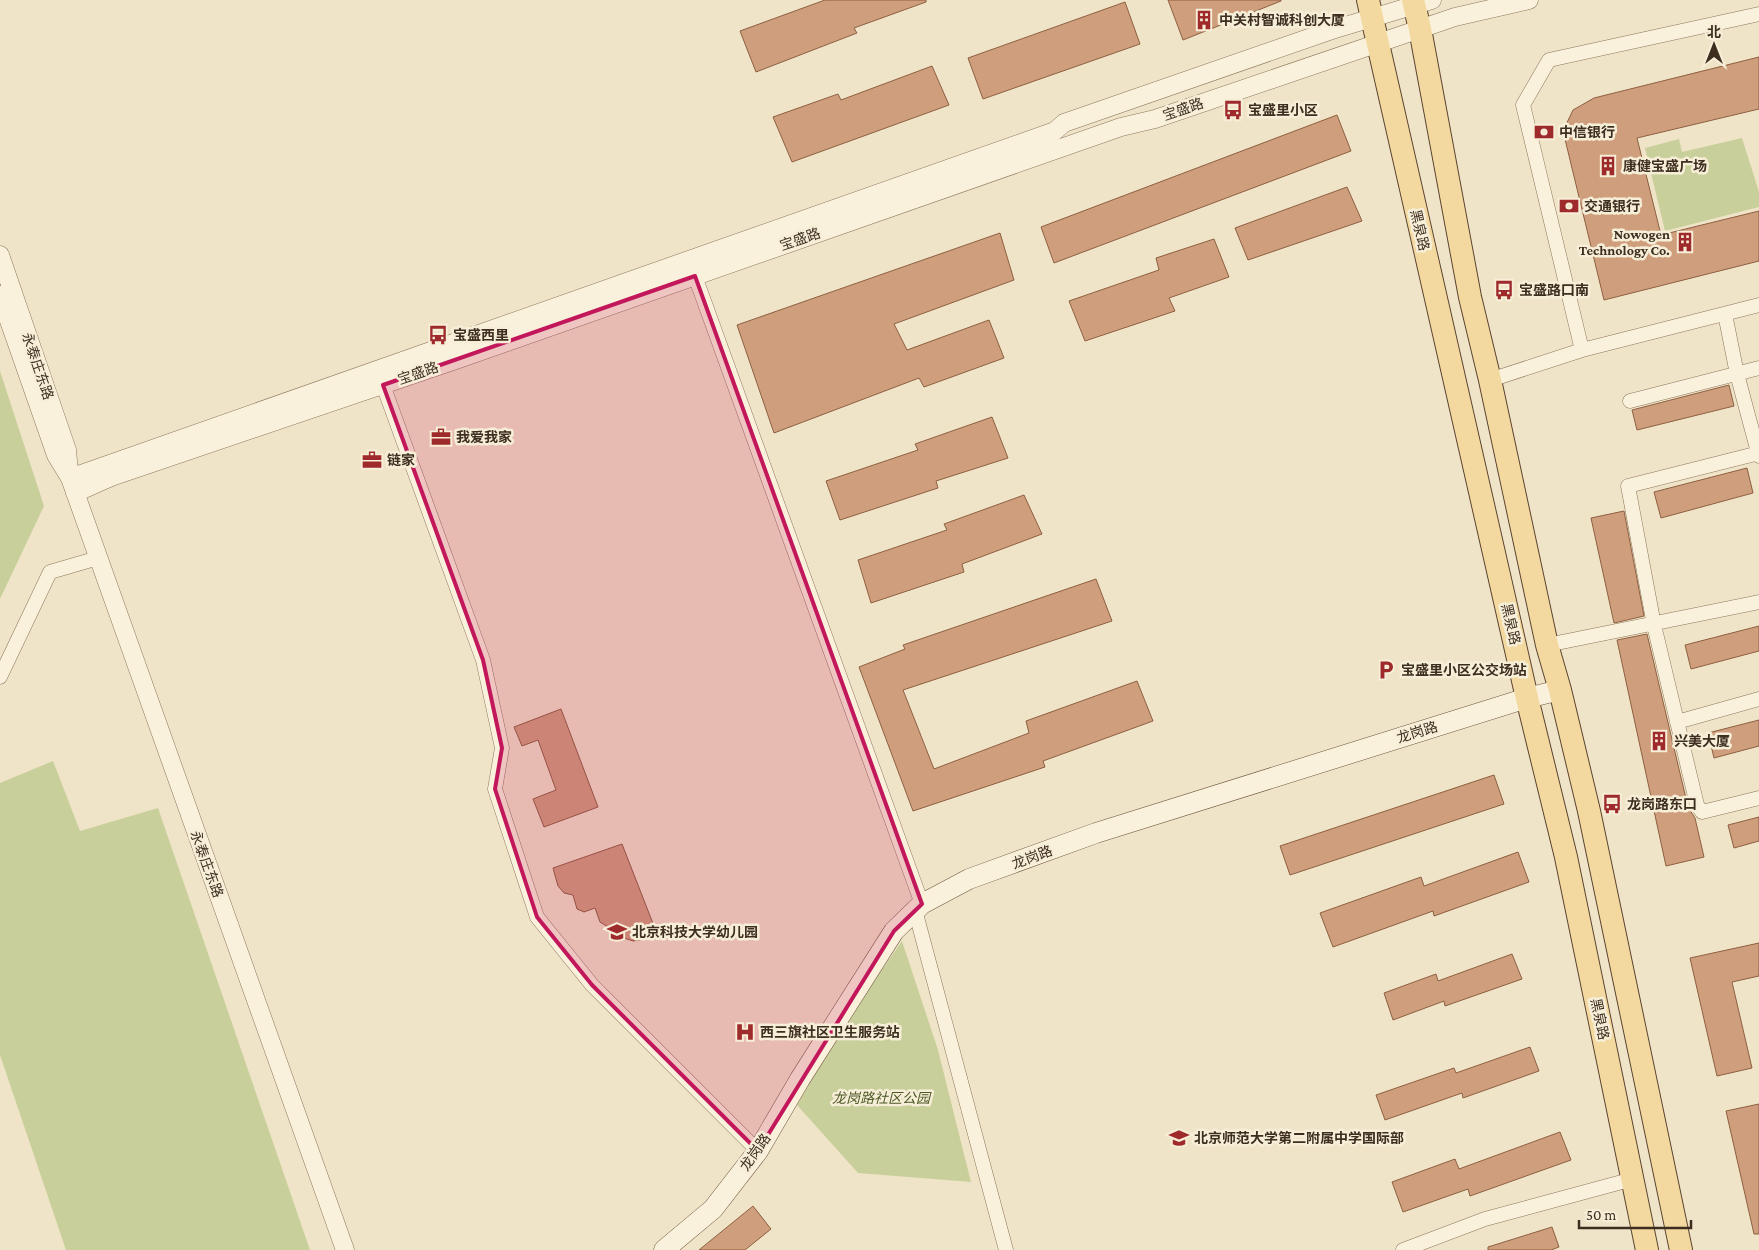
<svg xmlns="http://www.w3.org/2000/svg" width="1759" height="1250" font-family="'Crimson Pro','Noto Sans SC',serif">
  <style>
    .green { fill: #c9cf9b }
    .building { fill: #cf9f7d; stroke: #8d5f41 }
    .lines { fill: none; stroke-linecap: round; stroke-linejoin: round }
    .minor-casing { stroke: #8d765c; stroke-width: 15 }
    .tertiary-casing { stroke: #8d765c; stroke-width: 19 }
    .secondary-casing { stroke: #6f573f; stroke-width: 21 }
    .primary-casing { stroke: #5b4430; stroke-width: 24 }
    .minor { stroke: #faf1dc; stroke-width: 14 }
    .tertiary { stroke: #faf1dc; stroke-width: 18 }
    .secondary { stroke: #faf1dc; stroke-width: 20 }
    .primary { stroke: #f3d9a0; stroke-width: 22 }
    .marked { fill: #c2185b; fill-opacity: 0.2; stroke: #c2185b; stroke-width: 4; stroke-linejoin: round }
    .labels { text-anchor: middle; stroke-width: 5; stroke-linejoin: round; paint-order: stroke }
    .poi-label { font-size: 14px; font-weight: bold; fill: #3d2e20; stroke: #f7eed8; text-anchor: start }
    .street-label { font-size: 14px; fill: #3d2e20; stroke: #f7eed8 }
    .park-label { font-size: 14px; font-style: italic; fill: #4d5a26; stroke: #f7eed8 }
  </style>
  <rect width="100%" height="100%" fill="#f0e4c8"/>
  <path class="green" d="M1742,138L1759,192V207L1665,231L1645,148L1679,139L1682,152Z
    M0,371L44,506L0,599Z
    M53,761L80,831L158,808L310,1250H66L0,1055V783Z
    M902,941L938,1050L971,1182L858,1173L797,1105L847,1020Z"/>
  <path class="building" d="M825,0H926V2L854,28L857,33L756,72L740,31Z
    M1168,0H1281V1L1183,40Z
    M1125,2L1140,44L983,99L968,58Z
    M1759,57V109L1637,138L1661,235L1759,211V261L1604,300L1563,131L1573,110L1594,98Z
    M932,66L949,105L792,162L773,117L838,94L841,100Z
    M1337,115L1351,151L1054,263L1041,227Z
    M1347,187L1362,221L1248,260L1235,228Z
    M1000,233L1014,280L894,324L907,350L989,320L1004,358L924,387L919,378L774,433L737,325Z
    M1214,239L1229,277L1169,298L1175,311L1085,341L1069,301L1159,270L1156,258Z
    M1729,385L1734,406L1637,430L1632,410Z
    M992,417L1008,458L936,481L938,488L840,520L826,481L918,450L915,444Z
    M1747,468L1753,493L1661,518L1654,492Z
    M1024,495L1042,534L962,564L964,572L871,603L858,560L947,530L944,524Z
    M1624,511L1644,616L1614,623L1591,518Z
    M1096,579L1112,621L903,690L934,769L1029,733L1026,721L1137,681L1153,721L1043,761L1045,767L913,811L859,667L905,649L903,645Z
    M1759,626V651L1691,669L1685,645Z
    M1647,634L1688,807L1695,818L1704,857L1666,866L1617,640Z
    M561,709L598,807L544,827L533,799L556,790L538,740L522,746L514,727Z
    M1759,720V746L1714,758L1708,733Z
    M1494,775L1504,804L1290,875L1280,846Z
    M1759,817V841L1734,848L1728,825Z
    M622,844L654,926L644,930L647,939L633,941L624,938L620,924L608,927L600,922L595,908L584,912L577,909L573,895L564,893L558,886L553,868Z
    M1518,852L1529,882L1434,916L1433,911L1333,947L1320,913L1421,877L1424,886Z
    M1759,943V976L1732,982L1752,1068L1717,1076L1690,958Z
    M1512,954L1522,979L1445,1006L1444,1001L1393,1020L1384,993L1436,974L1438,981Z
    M1530,1047L1539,1071L1463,1098L1462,1093L1385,1120L1376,1095L1454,1068L1456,1073Z
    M1759,1104V1234H1754L1726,1111Z
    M1560,1132L1571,1160L1470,1196L1468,1189L1403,1212L1392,1182L1455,1159L1459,1169Z
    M753,1206L771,1229L745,1250H699Z
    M1552,1227L1559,1247L1551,1250H1488V1247Z"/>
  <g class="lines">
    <defs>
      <path id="minor" d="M695,276L922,904
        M1725,314L1737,374L1759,456
        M1582,350L1523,105L1549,60L1759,14
        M1490,380L1582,350L1759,305
        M383,385L483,660L502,748L495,789L537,917L592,985L758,1151
        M1630,401L1759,368
        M1759,453L1628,486L1654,625L1697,805L1702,812L1759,798
        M1547,645L1759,602
        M0,677L50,572L98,558
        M1677,722L1759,699
        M915,910L1006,1250
        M1403,1250L1485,1219L1633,1179"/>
      <path id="tertiary" d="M0,255L67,450L69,472
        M0,295L56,455L70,478L345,1250
        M70,478L1055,131L1064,123L1332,30L1432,0
        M75,493L111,477L453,361L1121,127L1155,119L1455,17L1529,0"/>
      <path id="secondary" d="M664,1250L713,1209L758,1151L800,1079L894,931L922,904L969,879L1096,833L1527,698L1560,690"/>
      <path id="primary" d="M1368,0L1527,698L1566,857L1647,1250
        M1413,0L1420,29L1470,297L1490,380L1547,645L1560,690L1589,811L1681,1250"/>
    </defs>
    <use href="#minor" class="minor-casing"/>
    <use href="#tertiary" class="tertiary-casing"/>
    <use href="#secondary" class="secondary-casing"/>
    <use href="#primary" class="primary-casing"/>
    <use href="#minor" class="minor"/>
    <use href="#tertiary" class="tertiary"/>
    <use href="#secondary" class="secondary"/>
    <use href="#primary" class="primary"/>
  </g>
  <path class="marked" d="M695,276L922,904L894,931L758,1151L592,985L537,917L495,789L502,748L483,660L383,385Z"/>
  <defs>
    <symbol id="building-bare" viewBox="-9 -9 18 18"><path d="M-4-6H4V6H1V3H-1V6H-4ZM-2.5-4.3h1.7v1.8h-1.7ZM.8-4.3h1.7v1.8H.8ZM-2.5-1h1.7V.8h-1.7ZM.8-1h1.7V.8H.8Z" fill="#9e2a2b" stroke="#f7eed8" stroke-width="2.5" paint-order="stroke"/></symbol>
    <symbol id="bus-bare" viewBox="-9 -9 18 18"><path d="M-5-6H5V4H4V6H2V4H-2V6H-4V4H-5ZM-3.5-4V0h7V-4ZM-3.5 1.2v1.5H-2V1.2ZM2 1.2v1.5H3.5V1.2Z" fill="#9e2a2b" stroke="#f7eed8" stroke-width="2.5" paint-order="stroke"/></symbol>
    <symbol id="bank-bare" viewBox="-9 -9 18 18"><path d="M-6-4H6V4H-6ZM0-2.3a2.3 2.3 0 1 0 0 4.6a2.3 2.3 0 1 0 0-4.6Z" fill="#9e2a2b" stroke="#f7eed8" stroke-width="2.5" paint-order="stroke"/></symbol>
    <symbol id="office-bare" viewBox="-9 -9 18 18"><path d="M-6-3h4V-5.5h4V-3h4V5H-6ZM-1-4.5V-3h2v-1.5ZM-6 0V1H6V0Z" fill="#9e2a2b" stroke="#f7eed8" stroke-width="2.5" paint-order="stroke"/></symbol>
    <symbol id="parking-bare" viewBox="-9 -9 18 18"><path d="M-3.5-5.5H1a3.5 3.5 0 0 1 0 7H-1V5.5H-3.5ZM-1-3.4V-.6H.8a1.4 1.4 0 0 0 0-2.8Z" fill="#9e2a2b" stroke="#f7eed8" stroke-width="2.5" paint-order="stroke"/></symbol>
    <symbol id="school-bare" viewBox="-9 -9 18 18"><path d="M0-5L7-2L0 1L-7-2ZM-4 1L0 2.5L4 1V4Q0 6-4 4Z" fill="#9e2a2b" stroke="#f7eed8" stroke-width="2.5" paint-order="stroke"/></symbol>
    <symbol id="hospital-bare" viewBox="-9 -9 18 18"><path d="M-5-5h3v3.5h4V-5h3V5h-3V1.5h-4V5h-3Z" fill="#9e2a2b" stroke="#f7eed8" stroke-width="2.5" paint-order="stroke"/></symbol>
  </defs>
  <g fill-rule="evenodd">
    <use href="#building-bare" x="1190" y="6" width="28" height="28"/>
    <use href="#bus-bare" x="1219" y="96" width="28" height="28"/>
    <use href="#bank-bare" x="1530" y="118" width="28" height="28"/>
    <use href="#building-bare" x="1594" y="152" width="28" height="28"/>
    <use href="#bank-bare" x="1555" y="192" width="28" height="28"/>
    <use href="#building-bare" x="1671" y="228" width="28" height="28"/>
    <use href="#bus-bare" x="1490" y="276" width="28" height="28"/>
    <use href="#bus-bare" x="424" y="321" width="28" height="28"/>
    <use href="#office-bare" x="427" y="423" width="28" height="28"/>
    <use href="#office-bare" x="358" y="446" width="28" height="28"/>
    <use href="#parking-bare" x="1372" y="656" width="28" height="28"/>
    <use href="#building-bare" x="1645" y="727" width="28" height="28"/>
    <use href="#bus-bare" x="1598" y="790" width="28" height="28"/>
    <use href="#school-bare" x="603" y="918" width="28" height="28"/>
    <use href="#hospital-bare" x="731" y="1018" width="28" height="28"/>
    <use href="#school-bare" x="1165" y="1124" width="28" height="28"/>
  </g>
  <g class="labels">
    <g class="poi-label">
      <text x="1219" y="25">中关村智诚科创大厦</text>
      <text x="1248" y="115">宝盛里小区</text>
      <text x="1559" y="137">中信银行</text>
      <text x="1623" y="171">康健宝盛广场</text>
      <text x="1584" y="211">交通银行</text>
      <text x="1670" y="239" text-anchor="end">Nowogen<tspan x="1670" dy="16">Technology Co.</tspan></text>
      <text x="1519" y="295">宝盛路口南</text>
      <text x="453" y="340">宝盛西里</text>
      <text x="456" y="442">我爱我家</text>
      <text x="387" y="465">链家</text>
      <text x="1401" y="675">宝盛里小区公交场站</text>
      <text x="1674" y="746">兴美大厦</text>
      <text x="1627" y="809">龙岗路东口</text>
      <text x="632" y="937">北京科技大学幼儿园</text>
      <text x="760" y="1037">西三旗社区卫生服务站</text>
      <text x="1194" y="1143">北京师范大学第二附属中学国际部</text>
    </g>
    <g class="street-label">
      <text transform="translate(1183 109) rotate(-19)" y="5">宝盛路</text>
      <text transform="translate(1420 230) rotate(77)" y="5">黑泉路</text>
      <text transform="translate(800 239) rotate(-19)" y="5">宝盛路</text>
      <text transform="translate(38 366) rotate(71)" y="5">永泰庄东路</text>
      <text transform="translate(418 373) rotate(-19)" y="5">宝盛路</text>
      <text transform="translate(1511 624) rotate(77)" y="5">黑泉路</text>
      <text transform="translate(1417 732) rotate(-17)" y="5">龙岗路</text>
      <text transform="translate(1032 857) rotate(-20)" y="5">龙岗路</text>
      <text transform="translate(207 864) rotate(70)" y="5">永泰庄东路</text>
      <text transform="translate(1600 1019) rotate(78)" y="5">黑泉路</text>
      <text transform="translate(755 1152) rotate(-55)" y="5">龙岗路</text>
    </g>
    <g class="park-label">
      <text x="881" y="1103">龙岗路社区公园</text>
    </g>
  </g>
  <g transform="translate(1714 45)" stroke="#f7eed8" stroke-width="4" paint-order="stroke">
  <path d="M0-4L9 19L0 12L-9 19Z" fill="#3d2e20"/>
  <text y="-8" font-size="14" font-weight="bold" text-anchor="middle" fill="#3d2e20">北</text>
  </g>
  <path d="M1579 1220v8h112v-8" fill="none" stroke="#3d2e20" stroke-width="2.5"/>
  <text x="1586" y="1220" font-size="15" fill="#3d2e20" stroke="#f7eed8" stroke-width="4" paint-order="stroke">50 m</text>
</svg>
